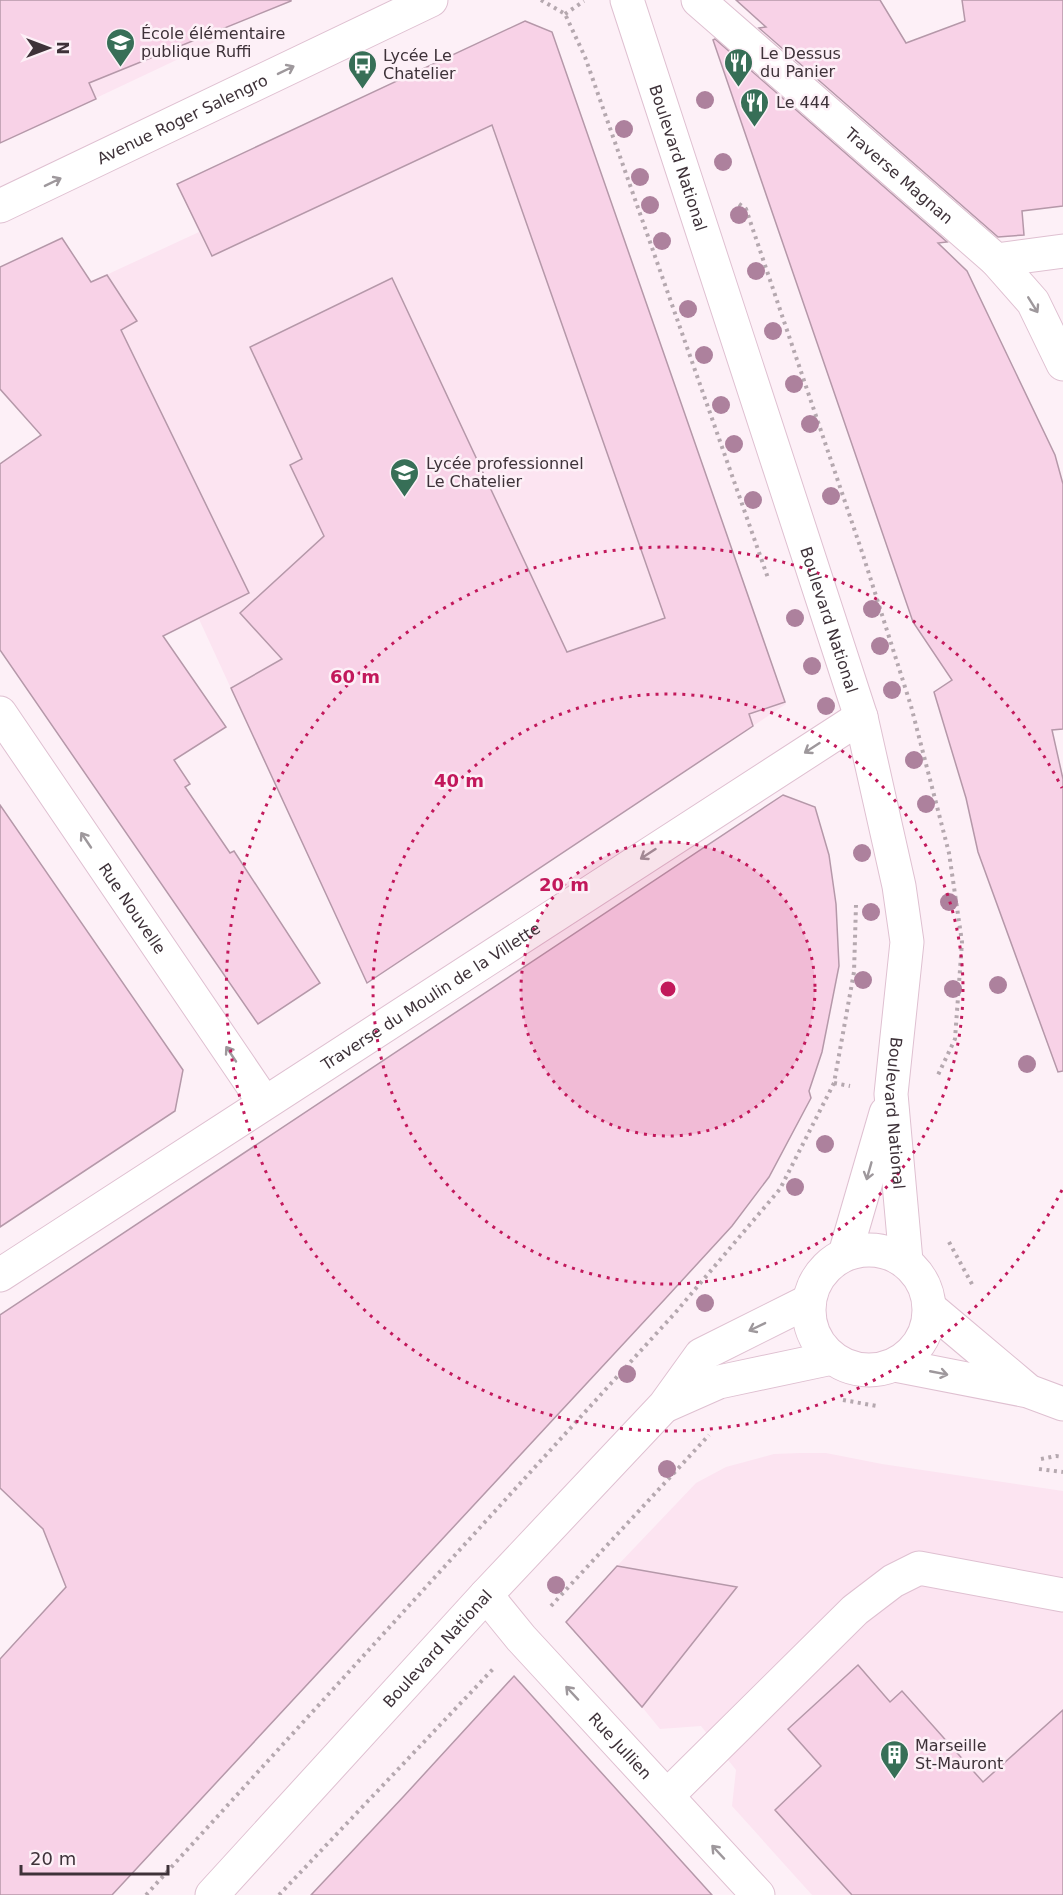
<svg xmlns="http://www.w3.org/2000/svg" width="1063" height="1895" font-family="'DejaVu Sans',sans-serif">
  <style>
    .built { fill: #fce4f1 }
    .building { fill: #f8d2e7; stroke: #b598a9; stroke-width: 1.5 }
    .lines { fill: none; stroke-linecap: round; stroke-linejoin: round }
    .minor-casing { stroke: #dfc0d1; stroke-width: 35 }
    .path { stroke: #b5a8af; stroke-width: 4; stroke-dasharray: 3 4.5; stroke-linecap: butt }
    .minor { stroke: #fff; stroke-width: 33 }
    .tree { fill: #ad819d }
    .oneway { stroke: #9e989c }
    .ring { fill: none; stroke: #c2185b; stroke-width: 3; stroke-dasharray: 3 6 }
    .labels { text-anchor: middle; stroke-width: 5; stroke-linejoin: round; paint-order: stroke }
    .poi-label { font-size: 16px; fill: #3e3239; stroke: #fdf0f7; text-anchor: start }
    .street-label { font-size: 16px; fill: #3e3239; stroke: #fdf0f7 }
    .centre { fill: #c2185b; stroke: #fdf0f7; stroke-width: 3 }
    .ring-label { font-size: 18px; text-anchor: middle; font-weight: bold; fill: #c2185b; stroke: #fdf0f7; stroke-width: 5; stroke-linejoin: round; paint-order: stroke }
  </style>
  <rect width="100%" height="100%" fill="#fdf0f7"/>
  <path class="built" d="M207,0L223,38L96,98L53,8Z
    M525,21L552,32L786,704L577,843L502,731L310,860L192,604L0,389V267L62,238L91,282L199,232L177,184Z
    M800,1453H826L882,1464L1063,1491V1895H812L732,1806L736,1770L701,1726L660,1729L642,1707L737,1587L617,1566L696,1483L726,1467L774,1454Z"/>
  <path class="building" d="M0,0H291V1L89,83L96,99L0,143Z
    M736,0H880L906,43L965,21L962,0H1063V206L1022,211L1024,235L998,237L759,28L766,27Z
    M525,21L552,32L785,702L749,714L753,726L367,983L231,688L282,659L240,613L324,536L290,465L302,459L250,347L392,278L567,652L665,618L492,125L212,256L177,184Z
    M715,39L947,242L938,243L967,271L1055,455L1063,484V729L1052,730L1063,779V1071L1058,1072L978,852L966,798L934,692L952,680L913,622L713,40Z
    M62,238L91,282L107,275L137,321L121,330L249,593L163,636L226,727L174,760L190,784L185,787L230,853L234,851L320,983L258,1024L0,650V464L41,435L0,389V267Z
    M783,795L815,807L829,855L836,904L839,966L822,1052L809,1091L811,1098L769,1177L732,1226L665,1299L112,1895H0V1659L66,1587L43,1529L0,1488V1315Z
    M0,805L183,1070L175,1111L0,1227Z
    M617,1566L737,1587L642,1707L566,1622Z
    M858,1665L890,1702L902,1691L983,1782L1063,1710V1895H852L775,1810L821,1766L788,1729Z
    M514,1676L712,1895H311L404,1796Z"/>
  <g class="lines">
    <defs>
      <g id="minor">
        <path id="s1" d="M627,0L861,717L899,886L907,942L891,1094L906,1261"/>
        <path id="s2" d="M698,0L996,260L1063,251"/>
        <path id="s3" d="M0,206L431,0"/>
        <path d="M996,260L1033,302L1063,364"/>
        <path id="s4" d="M0,713L264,1102"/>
        <circle cx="869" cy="1310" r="60"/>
        <path d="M845,1254L886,1113"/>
        <path id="s5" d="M0,1275L861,717"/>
        <path d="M930,1308L1025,1388"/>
        <path d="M895,1365L1028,1391L1063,1404"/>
        <path d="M667,1405L719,1382L832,1358"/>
        <path id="s6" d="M486,1595L521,1638L758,1895"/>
        <path d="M667,1796L855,1610L893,1581L919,1568L1063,1595"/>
        <path id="s7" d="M212,1895L486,1595L665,1405L701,1355L809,1301"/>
      </g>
    </defs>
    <use href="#minor" class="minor-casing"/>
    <path class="path" d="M541,0L565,14L585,57L768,578
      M565,14L584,1
      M739,204L746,209L863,555L911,706L949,853L962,942L955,1039L938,1075
      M834,1083L850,1086
      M949,1242L973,1286
      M843,1400L877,1406
      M1041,1459L1056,1456L1063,1457
      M1039,1469L1063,1472
      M551,1606L709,1435
      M146,1895L675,1313L780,1189L834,1083L854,972L856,905
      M279,1895L493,1669"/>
    <use href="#minor" class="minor"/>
  </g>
  <g class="tree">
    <circle cx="705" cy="100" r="9"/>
    <circle cx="624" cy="129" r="9"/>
    <circle cx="723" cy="162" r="9"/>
    <circle cx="640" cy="177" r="9"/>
    <circle cx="650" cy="205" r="9"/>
    <circle cx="739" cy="215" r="9"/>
    <circle cx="662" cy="241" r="9"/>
    <circle cx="756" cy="271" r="9"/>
    <circle cx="688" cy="309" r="9"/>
    <circle cx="773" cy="331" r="9"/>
    <circle cx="704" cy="355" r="9"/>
    <circle cx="794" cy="384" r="9"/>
    <circle cx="721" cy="405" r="9"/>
    <circle cx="810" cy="424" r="9"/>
    <circle cx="734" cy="444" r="9"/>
    <circle cx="831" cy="496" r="9"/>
    <circle cx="753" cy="500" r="9"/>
    <circle cx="872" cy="609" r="9"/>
    <circle cx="795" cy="618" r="9"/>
    <circle cx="880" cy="646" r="9"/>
    <circle cx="812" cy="666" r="9"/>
    <circle cx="892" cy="690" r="9"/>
    <circle cx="826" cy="706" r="9"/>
    <circle cx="914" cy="760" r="9"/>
    <circle cx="926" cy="804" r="9"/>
    <circle cx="862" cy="853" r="9"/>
    <circle cx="949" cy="902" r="9"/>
    <circle cx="871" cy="912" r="9"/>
    <circle cx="863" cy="980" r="9"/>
    <circle cx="998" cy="985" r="9"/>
    <circle cx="953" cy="989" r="9"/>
    <circle cx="1027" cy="1064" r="9"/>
    <circle cx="825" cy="1144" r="9"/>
    <circle cx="795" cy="1187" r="9"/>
    <circle cx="705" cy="1303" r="9"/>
    <circle cx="627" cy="1374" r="9"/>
    <circle cx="667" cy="1469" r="9"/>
    <circle cx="556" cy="1585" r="9"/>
  </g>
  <defs><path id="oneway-shaft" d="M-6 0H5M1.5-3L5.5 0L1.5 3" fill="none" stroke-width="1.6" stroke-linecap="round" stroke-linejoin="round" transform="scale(1.5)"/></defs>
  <g class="oneway">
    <use href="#oneway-shaft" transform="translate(286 70) rotate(-26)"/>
    <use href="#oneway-shaft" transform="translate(53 182) rotate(-26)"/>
    <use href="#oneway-shaft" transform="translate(1033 305) rotate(58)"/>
    <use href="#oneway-shaft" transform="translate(812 748) rotate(147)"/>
    <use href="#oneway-shaft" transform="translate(86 840) rotate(-124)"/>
    <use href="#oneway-shaft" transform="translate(648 854) rotate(147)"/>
    <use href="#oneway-shaft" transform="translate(231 1054) rotate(-124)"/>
    <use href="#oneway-shaft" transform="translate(869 1171) rotate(106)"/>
    <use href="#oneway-shaft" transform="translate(757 1327) rotate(154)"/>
    <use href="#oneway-shaft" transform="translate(939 1373) rotate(11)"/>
    <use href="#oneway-shaft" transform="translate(572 1693) rotate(-133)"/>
    <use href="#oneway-shaft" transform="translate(718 1852) rotate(-133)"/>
  </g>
  <circle cx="668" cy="989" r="147" fill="#c2185b" fill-opacity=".12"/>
  <g class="ring">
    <circle cx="668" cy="989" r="147"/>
    <circle cx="668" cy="989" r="295"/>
    <path d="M1062 1190A442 442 0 1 1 1062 788"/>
  </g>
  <defs>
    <symbol id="school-pin" viewBox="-11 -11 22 30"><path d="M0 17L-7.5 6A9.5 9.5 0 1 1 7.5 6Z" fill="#376f57" stroke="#fdf0f7"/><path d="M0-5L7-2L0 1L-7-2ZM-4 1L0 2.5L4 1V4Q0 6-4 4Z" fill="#fff"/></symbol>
    <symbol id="restaurant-pin" viewBox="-11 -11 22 30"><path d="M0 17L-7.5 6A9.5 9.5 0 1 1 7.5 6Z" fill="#376f57" stroke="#fdf0f7"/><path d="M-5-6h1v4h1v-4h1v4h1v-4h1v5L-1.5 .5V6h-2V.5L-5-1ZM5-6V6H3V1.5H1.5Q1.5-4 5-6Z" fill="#fff"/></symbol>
    <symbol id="bus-pin" viewBox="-11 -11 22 30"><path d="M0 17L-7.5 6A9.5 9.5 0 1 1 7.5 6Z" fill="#376f57" stroke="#fdf0f7"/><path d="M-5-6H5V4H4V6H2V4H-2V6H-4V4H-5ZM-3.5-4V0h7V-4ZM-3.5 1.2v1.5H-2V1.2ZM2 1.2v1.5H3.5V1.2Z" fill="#fff"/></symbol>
    <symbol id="building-pin" viewBox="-11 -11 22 30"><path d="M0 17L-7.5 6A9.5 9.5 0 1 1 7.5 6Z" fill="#376f57" stroke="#fdf0f7"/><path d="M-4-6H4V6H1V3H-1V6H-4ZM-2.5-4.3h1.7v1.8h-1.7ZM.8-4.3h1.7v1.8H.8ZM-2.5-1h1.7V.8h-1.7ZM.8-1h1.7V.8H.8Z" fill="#fff"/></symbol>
  </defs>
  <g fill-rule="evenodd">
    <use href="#school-pin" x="104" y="26" width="33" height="45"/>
    <use href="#restaurant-pin" x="722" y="46" width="33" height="45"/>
    <use href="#bus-pin" x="346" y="48" width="33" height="45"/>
    <use href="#restaurant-pin" x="738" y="86" width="33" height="45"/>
    <use href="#school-pin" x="388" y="456" width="33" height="45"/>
    <use href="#building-pin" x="878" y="1738" width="33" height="45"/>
  </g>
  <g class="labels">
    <g class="poi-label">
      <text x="141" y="39">École élémentaire<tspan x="141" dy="18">publique Ruffi</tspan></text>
      <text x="760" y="59">Le Dessus<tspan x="760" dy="18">du Panier</tspan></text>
      <text x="383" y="61">Lycée Le<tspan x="383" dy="18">Chatelier</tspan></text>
      <text x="776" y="108">Le 444</text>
      <text x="426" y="469">Lycée professionnel<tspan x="426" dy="18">Le Chatelier</tspan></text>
      <text x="915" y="1751">Marseille<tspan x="915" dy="18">St-Mauront</tspan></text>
    </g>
    <g class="street-label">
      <text dy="6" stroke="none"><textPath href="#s3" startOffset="202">Avenue Roger Salengro</textPath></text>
      <text dy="6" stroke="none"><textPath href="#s1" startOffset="166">Boulevard National</textPath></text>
      <text dy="6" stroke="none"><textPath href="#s2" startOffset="267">Traverse Magnan</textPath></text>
      <text dy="6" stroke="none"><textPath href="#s1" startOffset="652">Boulevard National</textPath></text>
      <text dy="6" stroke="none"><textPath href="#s4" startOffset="236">Rue Nouvelle</textPath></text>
      <text dy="6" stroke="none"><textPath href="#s5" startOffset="513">Traverse du Moulin de la Villette</textPath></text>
      <text dy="6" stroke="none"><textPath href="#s1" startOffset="1156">Boulevard National</textPath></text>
      <text dy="6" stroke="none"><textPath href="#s7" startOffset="334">Boulevard National</textPath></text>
      <text dy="6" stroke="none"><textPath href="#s6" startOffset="202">Rue Jullien</textPath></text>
    </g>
  </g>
  <circle cx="668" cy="989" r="9" class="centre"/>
  <g class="ring-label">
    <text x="355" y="683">60 m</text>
    <text x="459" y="787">40 m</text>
    <text x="564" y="891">20 m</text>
  </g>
  <g transform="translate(48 48) rotate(90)" stroke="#fdf0f7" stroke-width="4.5" paint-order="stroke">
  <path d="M0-4.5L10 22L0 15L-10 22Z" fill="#3e3239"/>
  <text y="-9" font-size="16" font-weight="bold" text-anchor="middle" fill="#3e3239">N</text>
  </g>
  <path d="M21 1865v9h147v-9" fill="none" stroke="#3e3239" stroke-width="3"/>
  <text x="30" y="1865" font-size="18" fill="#3e3239" stroke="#fdf0f7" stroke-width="4.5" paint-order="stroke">20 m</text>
</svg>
